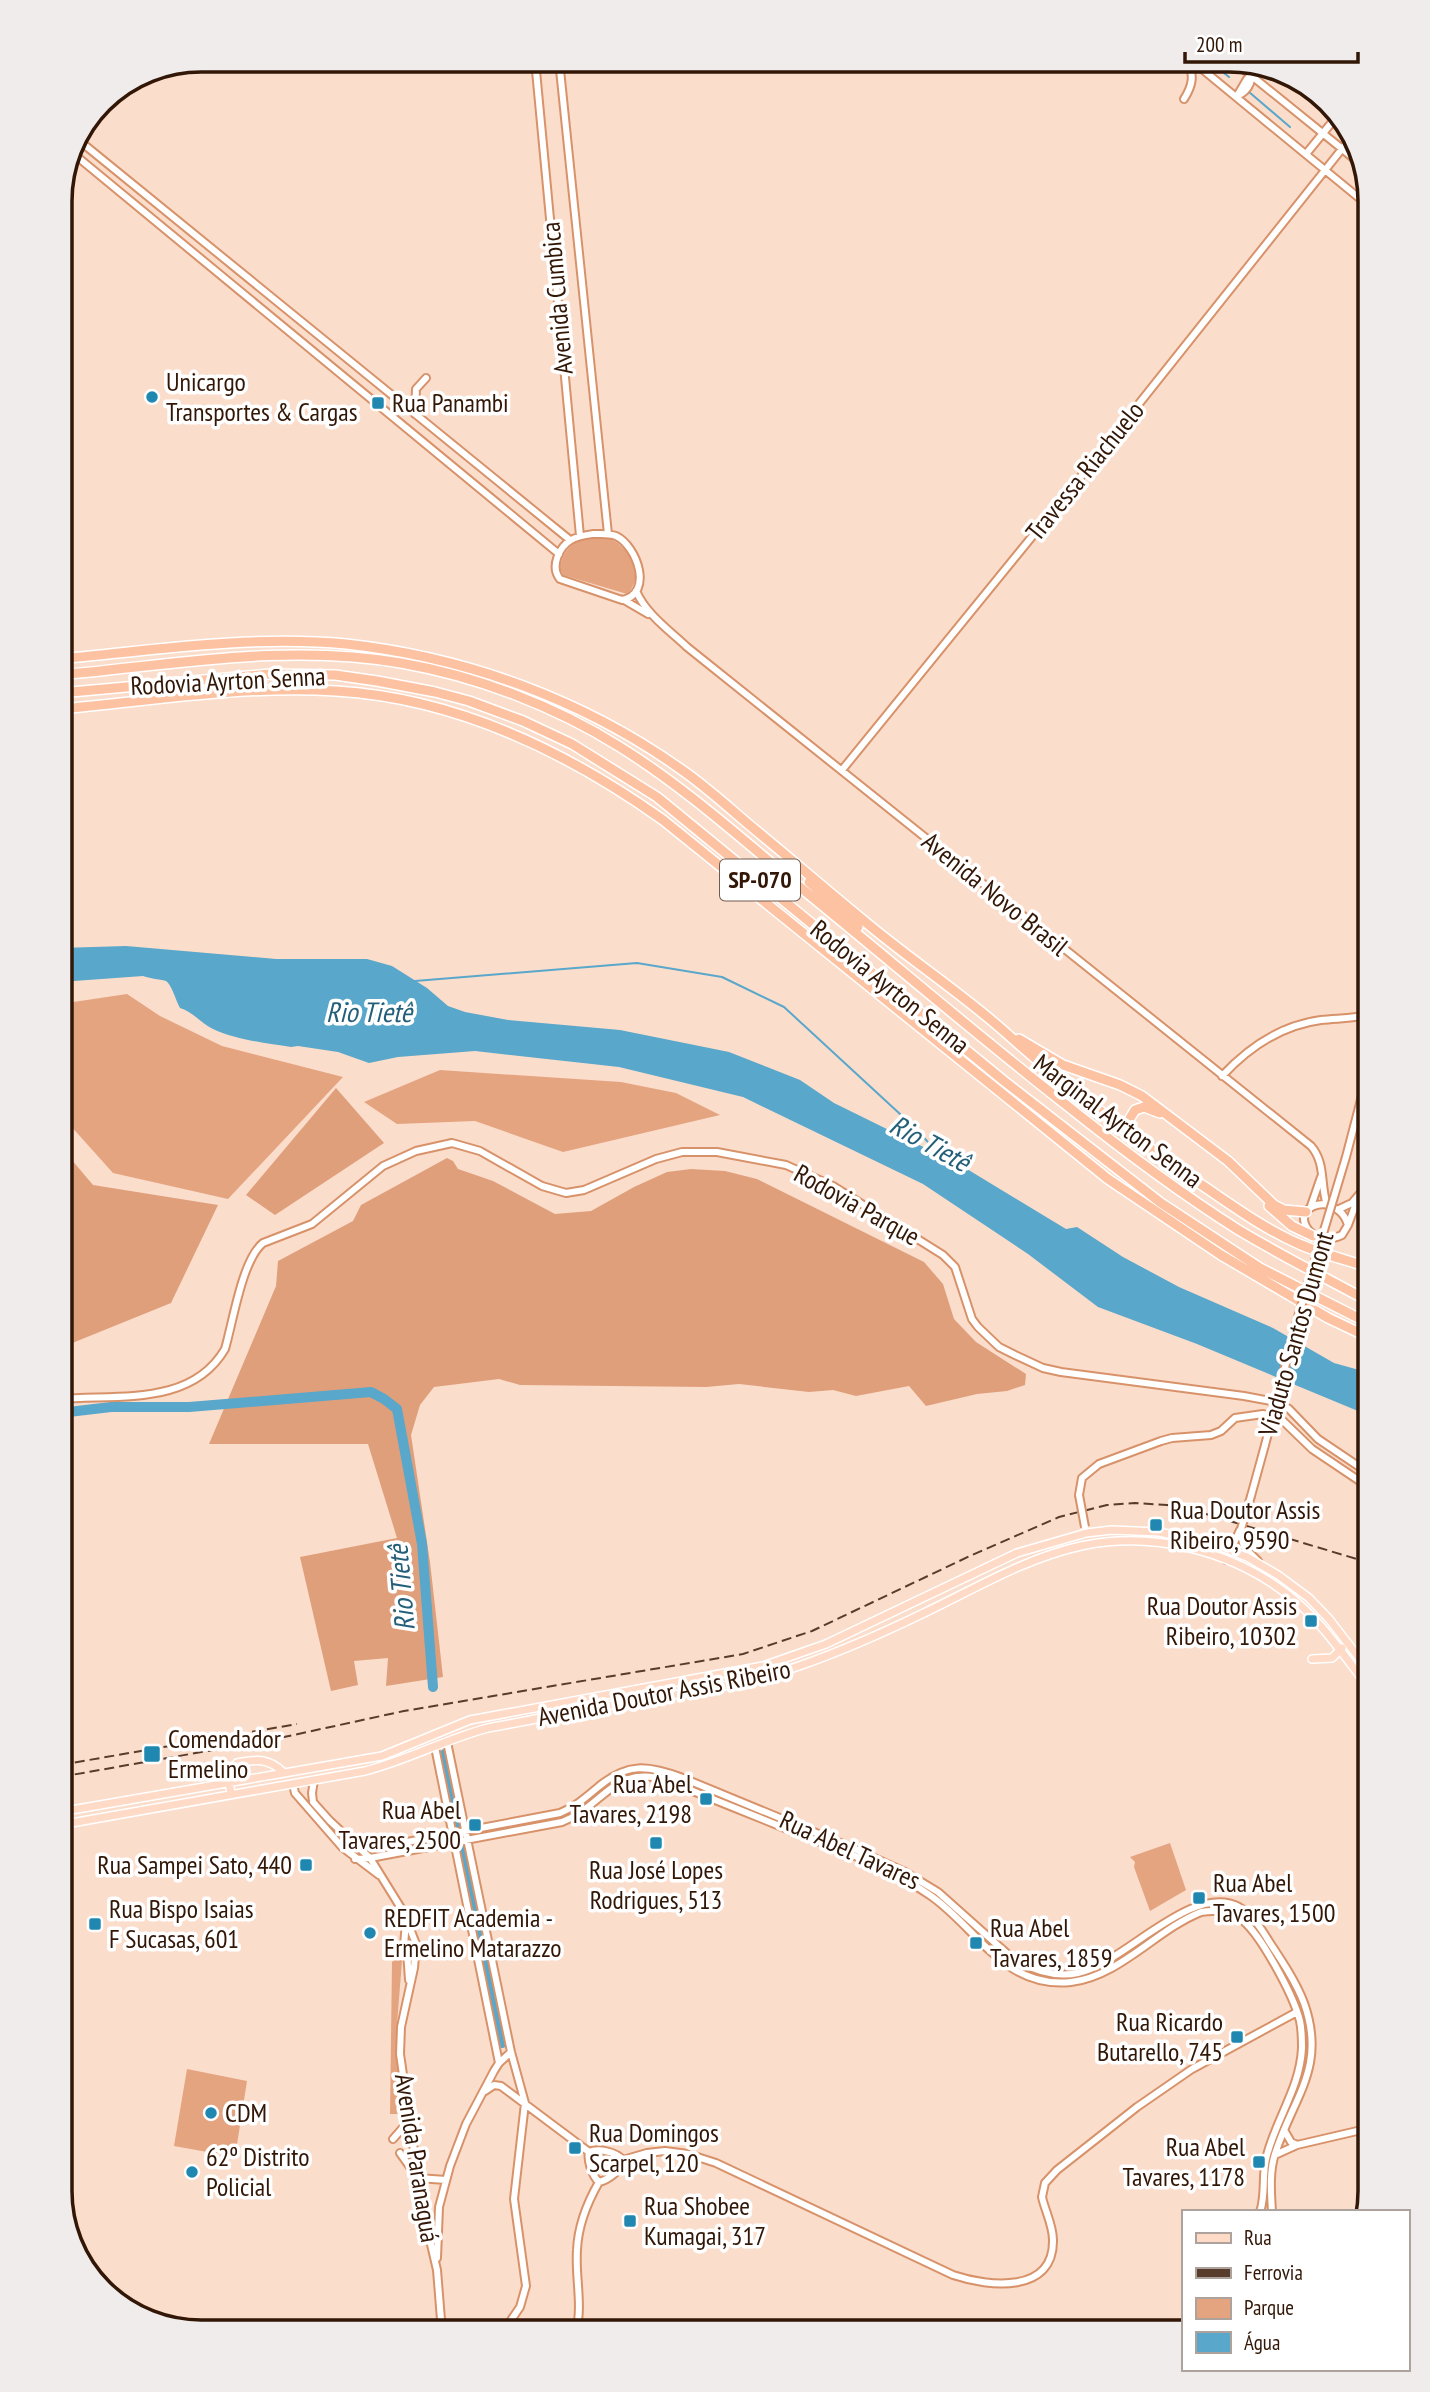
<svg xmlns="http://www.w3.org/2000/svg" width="1430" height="2392" font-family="'PT Sans Narrow',sans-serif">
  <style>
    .green { fill: #e5a480 }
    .forest { fill: #e09f7b }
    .water { fill: #59a7ca }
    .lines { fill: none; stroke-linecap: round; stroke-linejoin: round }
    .stream { stroke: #59a7ca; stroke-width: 2 }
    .river { stroke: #59a7ca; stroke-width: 10 }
    .secondary-casing { stroke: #d8926a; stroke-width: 10 }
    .primary-casing { stroke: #fff; stroke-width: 10 }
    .highway-casing { stroke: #fff; stroke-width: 12 }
    .secondary { stroke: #fff; stroke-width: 6 }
    .primary { stroke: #fedac7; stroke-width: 7 }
    .highway { stroke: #fdc2a2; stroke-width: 9 }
    .rail { stroke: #583c2c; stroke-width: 2; stroke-dasharray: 10 5; stroke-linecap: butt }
    .secondary-bridge-casing { stroke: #d8926a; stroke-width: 10; stroke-linecap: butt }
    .secondary-bridge { stroke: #fff; stroke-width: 6 }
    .poi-dot { fill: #1f87b0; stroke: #fff; stroke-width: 2.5 }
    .labels { text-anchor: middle; stroke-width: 7; stroke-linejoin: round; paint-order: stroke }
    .shield { fill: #fff; stroke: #705d51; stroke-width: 2 }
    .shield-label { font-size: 24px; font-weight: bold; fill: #321707 }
    .street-label { font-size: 26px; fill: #321707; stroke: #fff }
    .poi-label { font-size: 26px; fill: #321707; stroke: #fff; text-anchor: start }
    .water-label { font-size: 28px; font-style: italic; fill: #245f79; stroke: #fff }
    .rim { fill: none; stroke: #321707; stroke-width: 3.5 }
  </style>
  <rect width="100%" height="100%" fill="#fbddcc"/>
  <path class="green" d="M603,536C627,542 648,574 627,594L563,575L560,569C563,544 581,537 603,536Z
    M127,994L160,1016L222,1046L343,1077L228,1199L113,1173L60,1114V1004Z
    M440,1070L621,1082L676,1093L720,1115L563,1152L475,1121L397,1124L364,1102Z
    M1170,1843L1186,1890L1150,1911L1134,1867L1135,1862L1130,1857Z
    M397,1957L402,1961L396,2037L401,2114H390L392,1962Z
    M187,2069L247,2081L235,2157L174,2146Z"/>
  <path class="forest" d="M336,1088L384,1143L275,1215L246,1195Z
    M60,1146L93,1185L218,1205L171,1303L60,1348Z
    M447,1158L453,1161L458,1169L493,1181L555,1214L591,1211L634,1187L667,1172L691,1169L725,1171L757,1179L924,1262L943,1284L954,1319L976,1342L1026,1374L1025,1385L1007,1391L977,1394L926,1406L909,1386L856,1396L833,1390L809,1392L739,1384L706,1387L520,1385L499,1379L434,1387L420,1405L411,1435L430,1562L443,1677L386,1686L388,1658L354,1661L358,1685L331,1691L300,1557L397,1538L368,1444H209L276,1286L278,1261L353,1221L361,1205Z"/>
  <path class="water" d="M126,946L276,959H367L392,966L427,988L448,1006L465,1012L508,1020L620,1030L729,1052L800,1080L834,1103L962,1166L1066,1229L1077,1227L1123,1257L1179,1287L1273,1328L1334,1363L1370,1373V1416L1197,1344L1098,1307L1028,1254L923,1184L743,1097L619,1067L475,1051L398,1057L369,1063L338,1052L298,1046L291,1047C266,1043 237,1040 213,1029C201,1023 193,1012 180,1008C176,1001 172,985 166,981C163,980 148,978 143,976L60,982V948Z"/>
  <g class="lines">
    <path class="stream" d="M1208,60L1229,77
      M1249,92L1290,127
      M1363,188L1369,193
      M415,981L637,963L722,977L784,1007L913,1126L940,1155"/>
    <path class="river" d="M60,1413L111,1407H189L371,1392L384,1399L397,1409L422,1544L433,1687
      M445,1754L502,2043"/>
    <defs>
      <path id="secondary" d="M535,60L580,536
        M559,60L608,534
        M1191,60L1370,207
        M1232,60L1362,165
        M1237,96C1251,90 1252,79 1253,65
        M1237,96L1247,79L1252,77
        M1184,99C1193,85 1194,76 1188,60
        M76,138L570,540
        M69,150L559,554
        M1306,154L1337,116
        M415,414L416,389L426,378
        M593,534C601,534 609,533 616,536C637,546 654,594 622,600L560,579C550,567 559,547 571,540C578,536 586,535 593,534Z
        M636,591C647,615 669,630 687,647L1311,1146C1326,1163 1320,1185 1327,1205
        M624,600L648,614
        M842,770L1087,469L1353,135
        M1360,1017L1370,1028
        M1222,1076C1249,1047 1282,1025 1321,1020C1338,1018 1354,1019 1370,1014
        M1359,1118L1370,1093
        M1346,1157L1370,1065
        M1324,1204C1337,1208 1344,1212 1348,1225L1342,1235C1308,1251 1286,1206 1324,1204Z
        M1311,1206L1321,1177
        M1339,1209L1352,1203L1370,1182
        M1348,1225L1358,1198
        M60,1399C117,1394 191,1407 225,1349C233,1322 242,1260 263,1243L312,1224L383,1166L416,1151L452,1143L480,1151L542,1186L566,1193L584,1190L656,1159L682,1152H717L786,1165L833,1186L943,1255L955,1267L972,1319L978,1327L999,1347L1015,1355L1043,1368L1061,1372L1244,1396L1276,1402L1289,1409L1318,1439L1370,1474
        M1079,1495L1082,1478L1099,1464L1161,1441L1172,1438L1211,1435L1221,1431L1235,1418L1263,1414L1280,1418L1312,1449L1370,1488
        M1251,1496L1265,1445
        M1240,1531L1244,1547L1258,1561
        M1226,1560L1240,1530
        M447,1742L511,2052L525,2103L514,2199L526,2286L520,2307L503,2332
        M435,1747L499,2063
        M314,1780L312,1793L313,1802L330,1821L370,1858L404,1913L416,1944L414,1968L401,2027L400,2054L422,2206L437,2270L442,2332
        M293,1784L295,1793L342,1847L379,1875
        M342,1847L356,1844L407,1842L560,1813C575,1807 585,1798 597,1788C627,1762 648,1765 683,1778L848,1846L905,1872L938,1892L1012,1958C1032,1970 1054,1978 1078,1973C1124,1964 1191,1882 1239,1907C1253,1915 1262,1930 1270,1943C1282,1961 1296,1982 1304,2003C1327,2068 1293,2097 1275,2154C1269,2172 1271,2193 1272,2212
        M355,1859L370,1858L562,1822C604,1806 615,1762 668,1781C711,1798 754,1816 797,1833C842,1851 891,1868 931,1896C978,1929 1004,1989 1071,1982C1120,1976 1156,1930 1201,1912C1213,1910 1227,1911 1238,1917C1259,1929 1294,1997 1300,2021C1302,2030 1302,2039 1302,2048C1300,2089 1275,2120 1266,2159C1262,2176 1266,2195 1260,2212
        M406,1921L404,1946L407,1951L409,1980
        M485,2091L494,2085L501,2086L589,2152
        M1284,2130L1291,2142L1297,2145
        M393,2139L408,2122
        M589,2152C599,2148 616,2152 623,2160
        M589,2152C587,2160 592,2176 599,2182
        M400,2153L418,2178L446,2180
        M1275,2155L1297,2145L1370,2128
        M623,2160L647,2153L665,2151L688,2154L716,2163L953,2275C989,2287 1054,2294 1053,2240C1053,2225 1045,2211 1042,2197L1045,2183L1057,2170L1137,2107L1192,2069L1297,2012
        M437,2258L439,2207L450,2166L466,2124L494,2071L499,2063L511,2052
        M576,2332C583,2305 575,2277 577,2250C578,2225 587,2203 599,2182C608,2180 623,2169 623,2160"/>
      <path id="primary" d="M1312,1659L1332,1658L1342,1648
        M231,1794L228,1774L237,1763C257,1759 268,1758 283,1772
        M60,1812L382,1756L470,1720L763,1666L826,1644L1017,1553L1086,1533L1112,1530L1159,1532L1211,1543L1247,1557L1278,1575L1309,1598L1329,1619L1370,1672
        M60,1825L365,1771C408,1760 446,1739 488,1728C533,1720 578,1710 623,1703C683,1693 743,1686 799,1666C842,1651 885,1632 926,1612C976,1588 1026,1558 1081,1546C1152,1531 1230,1550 1287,1594C1320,1619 1344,1656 1370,1689"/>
      <path id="highway" d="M60,659C153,650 253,635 346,644C466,657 584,700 682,770C705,786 726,805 747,823C786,855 824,888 863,920C909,959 960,992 1005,1032C1065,1086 1130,1135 1196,1181C1229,1203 1262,1228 1299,1244C1322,1254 1347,1260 1370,1268
        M60,675C172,665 288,643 401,663C476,676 555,706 620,747C686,788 745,842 806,892C892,962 977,1035 1065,1104C1120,1148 1177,1191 1237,1229C1280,1255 1326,1278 1370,1302
        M60,693L270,674L335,675L377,681L435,692L469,701L523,721L572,744L657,797L1004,1081L1161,1203L1260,1268L1370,1324
        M60,709C151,701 244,685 336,691C456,698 566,751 663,820L1108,1179L1221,1255L1328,1318L1370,1338
        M809,882L858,927
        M1019,1039L1063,1065L1120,1085L1142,1096L1228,1161L1274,1205L1284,1210L1306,1212
        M1133,1134L1129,1120L1135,1110L1144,1107L1160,1113
        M1269,1206L1292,1226L1313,1236"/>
    </defs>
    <use href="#secondary" class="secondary-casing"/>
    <use href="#primary" class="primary-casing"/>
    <use href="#highway" class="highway-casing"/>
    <use href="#secondary" class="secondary"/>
    <use href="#primary" class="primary"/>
    <use href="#highway" class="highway"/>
    <path class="rail" d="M60,1765L297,1724
      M60,1777L275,1739L404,1711L743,1654L812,1631L972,1555L1059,1517L1107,1505L1135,1503L1167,1505L1210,1515L1370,1563"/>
    <defs>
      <path id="secondary-bridge" d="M1265,1445L1298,1317L1346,1157
        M1079,1495L1085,1527
        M1241,1529L1251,1496"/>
    </defs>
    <use href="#secondary-bridge" class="secondary-bridge-casing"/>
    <use href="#secondary-bridge" class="secondary-bridge"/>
  </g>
  <g class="poi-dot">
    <circle cx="152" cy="397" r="7"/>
    <rect x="371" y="396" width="14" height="14" rx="3.5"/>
    <rect x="1149" y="1518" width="14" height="14" rx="3.5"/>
    <rect x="1304" y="1614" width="14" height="14" rx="3.5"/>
    <rect x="143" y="1745" width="18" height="18" rx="3.5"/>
    <rect x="699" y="1792" width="14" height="14" rx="3.5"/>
    <rect x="468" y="1818" width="14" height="14" rx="3.5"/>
    <rect x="649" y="1836" width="14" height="14" rx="3.5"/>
    <rect x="299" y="1858" width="14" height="14" rx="3.5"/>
    <rect x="1192" y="1891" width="14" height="14" rx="3.5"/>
    <rect x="88" y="1917" width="14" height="14" rx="3.5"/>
    <circle cx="370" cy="1933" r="7"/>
    <rect x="969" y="1936" width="14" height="14" rx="3.5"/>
    <rect x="1230" y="2030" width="14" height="14" rx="3.5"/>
    <circle cx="211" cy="2113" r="7"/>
    <rect x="568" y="2141" width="14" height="14" rx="3.5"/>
    <rect x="1252" y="2155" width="14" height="14" rx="3.5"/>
    <circle cx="192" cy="2172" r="7"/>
    <rect x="623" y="2214" width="14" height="14" rx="3.5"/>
  </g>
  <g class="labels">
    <rect class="shield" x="720" y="859.5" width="80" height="41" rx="5"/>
    <g class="shield-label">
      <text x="760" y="888">SP-070</text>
    </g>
    <g class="street-label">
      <text transform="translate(557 298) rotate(-95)" y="9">Avenida Cumbica</text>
      <text transform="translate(1085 471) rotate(-51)" y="9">Travessa Riachuelo</text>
      <text transform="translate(228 681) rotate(-3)" y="9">Rodovia Ayrton Senna</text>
      <text transform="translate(995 894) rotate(39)" y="9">Avenida Novo Brasil</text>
      <text transform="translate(890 987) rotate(39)" y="9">Rodovia Ayrton Senna</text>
      <text transform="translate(1118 1121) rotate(37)" y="9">Marginal Ayrton Senna</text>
      <text transform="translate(857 1205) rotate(29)" y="9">Rodovia Parque</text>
      <text transform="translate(1296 1334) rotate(-74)" y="9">Viaduto Santos Dumont</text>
      <text transform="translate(664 1693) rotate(-11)" y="9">Avenida Doutor Assis Ribeiro</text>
      <text transform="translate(850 1850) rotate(25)" y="9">Rua Abel Tavares</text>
      <text transform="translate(417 2158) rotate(81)" y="9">Avenida Paranaguá</text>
    </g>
    <g class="poi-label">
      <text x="166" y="391">Unicargo<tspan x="166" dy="30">Transportes &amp; Cargas</tspan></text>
      <text x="392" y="412">Rua Panambi</text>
      <text x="1170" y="1519">Rua Doutor Assis<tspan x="1170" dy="30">Ribeiro, 9590</tspan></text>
      <text x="1297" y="1615" text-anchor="end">Rua Doutor Assis<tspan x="1297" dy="30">Ribeiro, 10302</tspan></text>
      <text x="168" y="1748">Comendador<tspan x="168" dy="30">Ermelino</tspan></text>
      <text x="692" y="1793" text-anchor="end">Rua Abel<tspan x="692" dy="30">Tavares, 2198</tspan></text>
      <text x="461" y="1819" text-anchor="end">Rua Abel<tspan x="461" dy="30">Tavares, 2500</tspan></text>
      <text x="292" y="1874" text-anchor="end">Rua Sampei Sato, 440</text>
      <text x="656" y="1879" text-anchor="middle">Rua José Lopes<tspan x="656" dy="30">Rodrigues, 513</tspan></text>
      <text x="1213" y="1892">Rua Abel<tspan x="1213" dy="30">Tavares, 1500</tspan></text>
      <text x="109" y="1918">Rua Bispo Isaias<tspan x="109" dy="30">F Sucasas, 601</tspan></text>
      <text x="384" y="1927">REDFIT Academia -<tspan x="384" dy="30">Ermelino Matarazzo</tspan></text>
      <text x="990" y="1937">Rua Abel<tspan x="990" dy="30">Tavares, 1859</tspan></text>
      <text x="1223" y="2031" text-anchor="end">Rua Ricardo<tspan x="1223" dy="30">Butarello, 745</tspan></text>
      <text x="225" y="2122">CDM</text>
      <text x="589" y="2142">Rua Domingos<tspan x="589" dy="30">Scarpel, 120</tspan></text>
      <text x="1245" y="2156" text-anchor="end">Rua Abel<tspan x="1245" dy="30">Tavares, 1178</tspan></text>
      <text x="206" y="2166">62º Distrito<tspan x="206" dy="30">Policial</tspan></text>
      <text x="644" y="2215">Rua Shobee<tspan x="644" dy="30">Kumagai, 317</tspan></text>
    </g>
    <g class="water-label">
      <text x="369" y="1022">Rio Tietê</text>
      <text transform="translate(930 1143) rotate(29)" y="10">Rio Tietê</text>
      <text transform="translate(401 1588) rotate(-95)" y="10">Rio Tietê</text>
    </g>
  </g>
  <path d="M0 0H1430V2392H0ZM201 72H1229A129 129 0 0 1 1358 201V2191A129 129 0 0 1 1229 2320H201A129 129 0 0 1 72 2191V201A129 129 0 0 1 201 72Z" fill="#efeceb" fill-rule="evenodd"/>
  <path class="rim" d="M201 72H1229A129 129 0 0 1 1358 201V2191A129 129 0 0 1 1229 2320H201A129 129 0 0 1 72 2191V201A129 129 0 0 1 201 72Z"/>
  <rect x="1182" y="2210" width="228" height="161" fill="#ffffff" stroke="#ada29c" stroke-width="2"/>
  <rect x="1196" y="2233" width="35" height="10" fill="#fedac7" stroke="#ada29c" stroke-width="2"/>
  <text x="1244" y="2245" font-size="21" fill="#321707">Rua</text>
  <rect x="1196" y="2268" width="35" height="10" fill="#583c2c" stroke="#ada29c" stroke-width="2"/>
  <text x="1244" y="2280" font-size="21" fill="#321707">Ferrovia</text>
  <rect x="1196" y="2298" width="35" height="21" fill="#e5a480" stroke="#ada29c" stroke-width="2"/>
  <text x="1244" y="2315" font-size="21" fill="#321707">Parque</text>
  <rect x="1196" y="2332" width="35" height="21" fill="#59a7ca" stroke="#ada29c" stroke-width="2"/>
  <text x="1244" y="2350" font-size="21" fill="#321707">Água</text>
  <path d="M1185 52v10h173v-10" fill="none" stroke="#321707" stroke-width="3.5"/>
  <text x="1196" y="52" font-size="21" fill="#321707" stroke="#ffffff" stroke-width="5" paint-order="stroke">200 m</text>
</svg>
